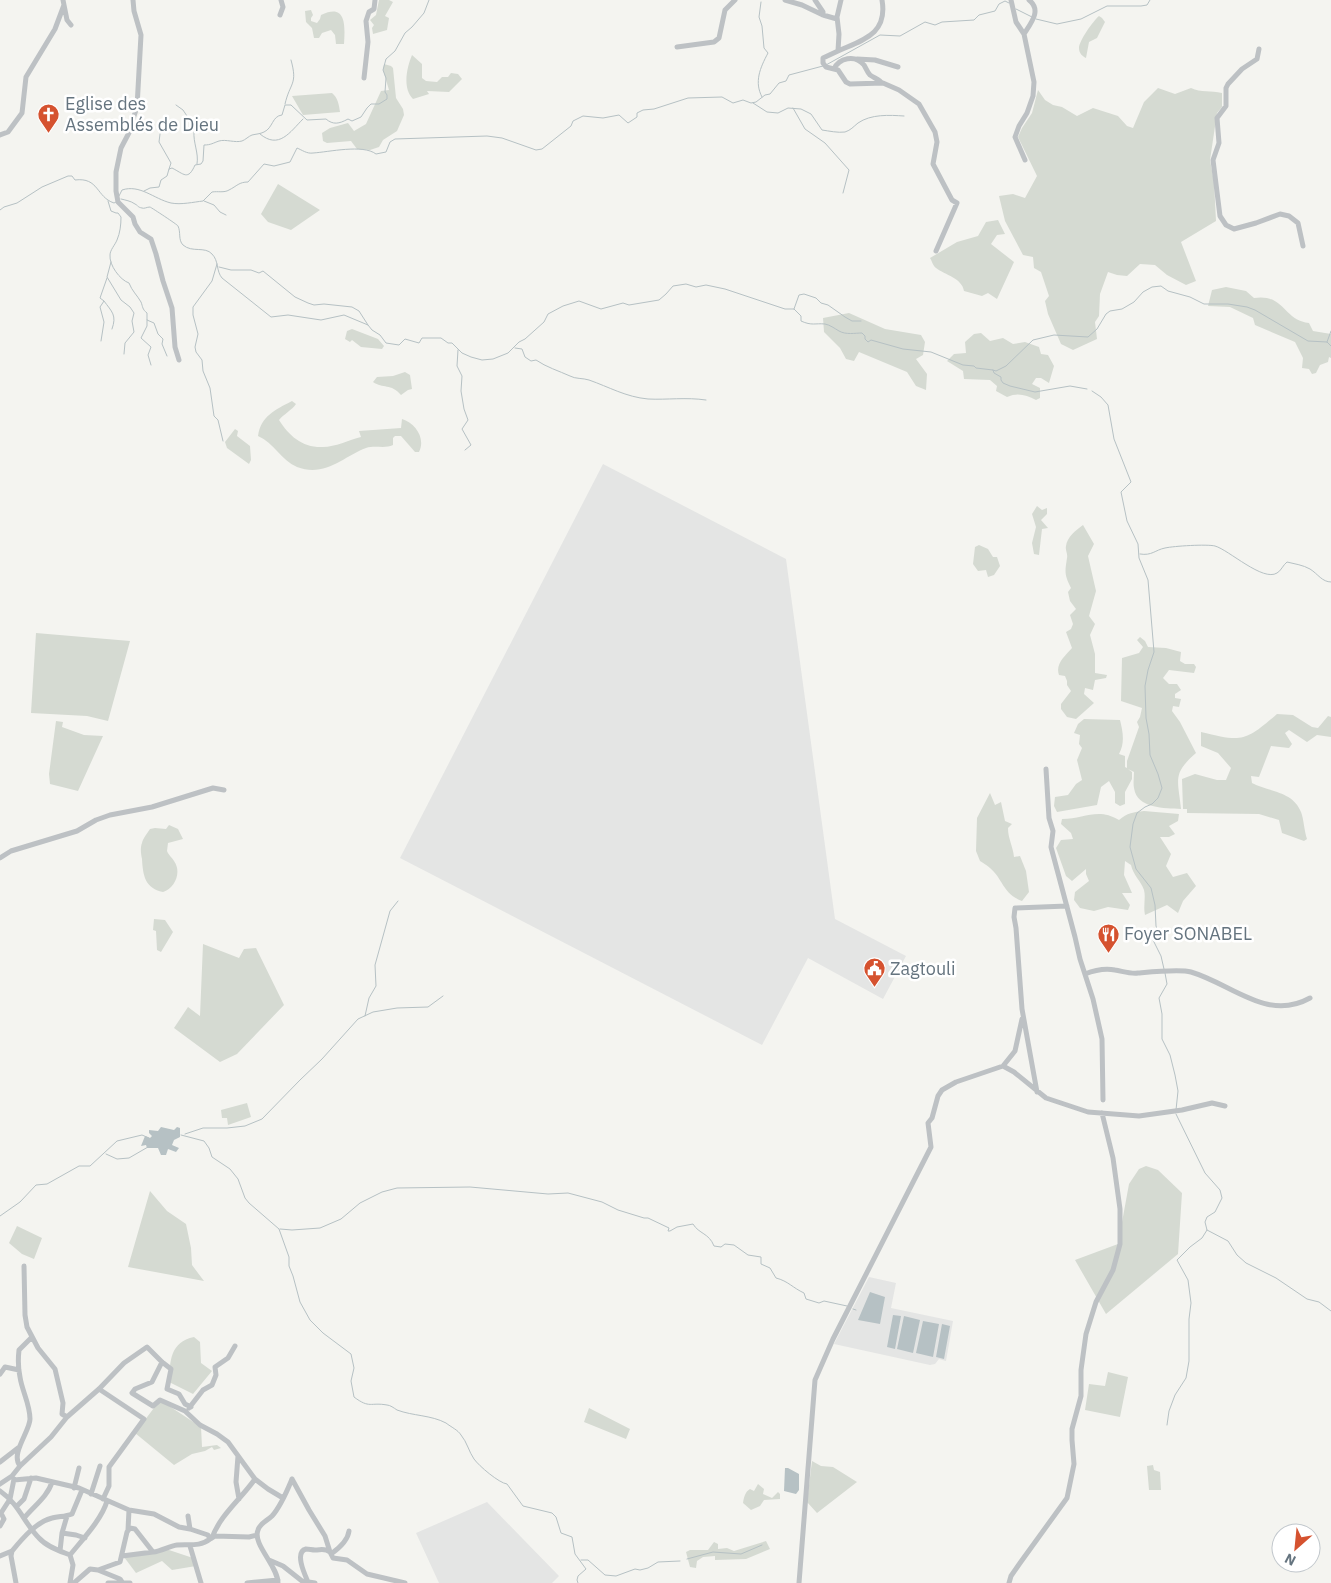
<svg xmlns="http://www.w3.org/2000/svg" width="1331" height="1583" font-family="'IBM Plex Sans',sans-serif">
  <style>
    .built { fill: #e4e5e4 }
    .green { fill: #d5dad2 }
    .water { fill: #b6c1c4 }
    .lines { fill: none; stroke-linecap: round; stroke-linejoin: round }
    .stream { stroke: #b6c1c4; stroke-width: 1 }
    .minor { stroke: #bdc1c4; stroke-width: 5 }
    .labels { text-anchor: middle; stroke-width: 5; stroke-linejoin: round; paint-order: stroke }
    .poi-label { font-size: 18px; fill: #65747f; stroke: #fff; text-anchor: start }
  </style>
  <rect width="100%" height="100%" fill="#f4f4f0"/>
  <path class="built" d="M603,464L786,559L835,919L906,956L883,999L808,958L762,1045L400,858Z
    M869,1277L896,1283L891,1308L953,1321L946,1361L939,1359L935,1364L930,1365L834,1344Z
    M487,1502L559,1576L552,1583H439L416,1533Z"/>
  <path class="green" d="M379,0H389L393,2L385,16L389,18L387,30L373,34L372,28L374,25L370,20L376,15Z
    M311,10L313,15L311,18V21L317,23L320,19L321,15C347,2 345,27 344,44H336L335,35L331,30L322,33L319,38H314L312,28L306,22L305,11Z
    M1099,16L1102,18L1105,22L1097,38L1089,42L1086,58C1082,56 1079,53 1079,48C1079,41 1093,21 1099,16Z
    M412,55L422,64V78L426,81L437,82L442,77H448L451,73L458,74L462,79L449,92L427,91L429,94L413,99C402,88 407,67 412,55Z
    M384,64L391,66L393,68L396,98L403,109L404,115L397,131L383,140L379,147L370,150L357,149L351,141L327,143L323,141L322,133L330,128L348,123L354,131L366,124L381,91L389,90L383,70Z
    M1158,88L1175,94L1191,88C1201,93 1211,90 1222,93V107L1217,113L1210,160L1214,182L1216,221L1181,242L1196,281L1186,285L1167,275L1155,265L1140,264L1127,276L1117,275L1108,272L1100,294L1099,316L1095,322L1097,339L1073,350L1061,344L1048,314L1045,301L1049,296L1041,272L1034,268L1033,257L1023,255L1005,221L999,196L1013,194L1025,198L1037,176L1018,137L1022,128L1032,113L1038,90L1045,100L1053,105L1062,107L1077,116L1093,108L1118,116L1127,126L1133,128L1144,102Z
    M332,93C338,98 339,105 340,112L303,115L292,96Z
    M278,184L320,210L291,230L268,222L261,214Z
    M998,220L1005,234L997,235L991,244L1014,262L997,299L988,293L982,296L964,291C962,278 945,275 936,268C933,266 932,261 930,258L957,242L978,236L986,222Z
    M1226,287L1246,291L1254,298C1284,293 1284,321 1309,323L1313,331L1331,334V358L1329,357L1328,362L1320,365L1316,373L1312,374L1309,369L1302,368L1303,358L1295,342L1255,325L1253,318L1230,307L1208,306L1212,290Z
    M849,313L885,329L921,335L925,342L923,355L916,359L927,374L926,390L916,386L907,372L859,352L854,361L846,359L840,348L824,332L823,318Z
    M352,329L378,339L384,346L382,349L361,347L352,340L350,342L345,339L347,331Z
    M981,333L990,341L1003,338L1013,344L1025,342L1039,347L1041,354L1048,355L1054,366L1049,383L1041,378H1036L1032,384L1040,388V398L1036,400C1026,395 1018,392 1007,397L996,391L997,386L990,380L964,379L963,371L947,361L954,354L966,353L965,342L974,334Z
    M405,372L410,375L412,389L408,390L401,395C391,383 383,389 373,382L377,377L393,376Z
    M292,401L296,404C292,410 284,414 279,420C289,436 303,448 323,447C335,447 349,440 361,437L359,431L401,428L402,419C415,423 426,438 419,452H415L401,436H395L393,438V445C385,449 375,445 366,448C344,456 325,478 297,467C281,460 274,443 258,436C261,416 275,410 292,401Z
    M235,429L238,431L237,436L250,446L251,460L249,464L227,448L225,442Z
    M1037,506L1042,510L1047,508V514L1041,520L1048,528L1042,529L1039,555L1034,554L1032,543L1036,527L1032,514Z
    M1083,525L1094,544L1088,556L1096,591L1089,616L1095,624L1090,635L1095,654V673L1107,675L1106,678L1095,680L1093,690L1085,688L1084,694L1094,703L1076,719L1067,717L1061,709V704L1071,691L1067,685V681L1065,676L1059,675C1055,664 1065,656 1072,648L1066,632L1071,629L1073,624L1070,615L1076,609L1070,601L1068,592L1071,588C1064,574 1065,572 1067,558C1068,554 1065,550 1066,546C1067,537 1076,530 1083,525Z
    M979,545L988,549L993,557H997L1000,566L994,575L988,577L986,570L978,571L973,564L975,547Z
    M36,633L130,641L108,721L87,716L31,713Z
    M1140,637L1145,641L1148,647L1166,648L1181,652L1180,661L1185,664H1194L1196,667L1194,673L1169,670L1163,678L1169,684H1177L1181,690L1175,694V698L1181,699L1179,707L1173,706L1172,711L1180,722L1196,753C1172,774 1178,779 1181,809C1165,808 1137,809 1134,788C1133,783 1134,777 1134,772L1128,769L1132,772V779L1125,792V804L1120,806L1115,803V792L1109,781L1101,787L1097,805L1057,812L1054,806L1055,797L1068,795L1076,784L1082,780L1077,760L1082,748L1079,744L1080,735L1074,733L1078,724L1084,719L1120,720C1123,732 1125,743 1119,754L1125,756V767L1127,768V761L1139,727L1137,722L1140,717L1142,708L1121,701L1122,658L1139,653L1143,647L1137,640Z
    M1277,714L1293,715L1312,727L1318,728L1328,716L1331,717V737L1317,735L1307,742L1289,730L1285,733L1292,744L1289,748L1271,746L1259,777L1251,776L1252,783C1269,792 1293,791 1301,812C1304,820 1304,830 1307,839L1304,841L1282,833L1279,820L1259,814L1187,813V809H1183L1182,779L1195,774L1217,780H1226L1231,768L1218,753L1201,746V732C1242,742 1245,742 1277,714Z
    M56,721L63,722L62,727L84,735L103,736L78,791L50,784L49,774Z
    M990,793L995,805L1001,802L1005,821L1012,824L1008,828C1008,839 1013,846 1014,857L1020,856L1026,871L1029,892L1022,901C1003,894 1003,879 990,868C987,865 983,863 980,861L976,851L977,818Z
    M1144,811L1179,814L1178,821L1169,826L1175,834L1169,837H1160L1171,854L1166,866L1173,877L1187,873L1196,886L1183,901L1178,913L1167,905L1145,915C1143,906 1146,898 1144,890C1141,881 1133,875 1131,865L1125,861L1124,875L1132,893H1122L1130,905L1128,910L1108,907L1094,911L1080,908L1074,900L1075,892L1089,881L1086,874V869L1072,881L1066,876L1056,848L1061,840L1073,839L1071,833L1061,824L1062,819C1084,819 1098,807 1119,820C1127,813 1134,812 1144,811Z
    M169,825L178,829L183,839L168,843L167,851C169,856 172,857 174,861C182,872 175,888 163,892C145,888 143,876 142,859C141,854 140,848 142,843C143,838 147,834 150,829L155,828L166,829Z
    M154,919L165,920L173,932L161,952L157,950L156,931L153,930Z
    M203,944L239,958L244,949L256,948L284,1005L237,1054L220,1062L174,1028L188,1007L200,1016Z
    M247,1103L251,1117L228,1125L227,1118H222L221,1110Z
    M1146,1166L1158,1170L1182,1193L1178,1254L1106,1314L1075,1260L1118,1244L1129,1184L1139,1169Z
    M150,1191L167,1211L186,1224L191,1248L192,1265L204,1281L128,1267Z
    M17,1226L42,1238L34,1259L22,1254L9,1243Z
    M194,1337L200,1342L201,1363L212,1371L193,1394L169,1382C170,1361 170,1342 194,1337Z
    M1108,1372L1128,1377L1120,1417L1085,1410L1089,1384L1105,1386Z
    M160,1400L201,1427L202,1447L217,1445L221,1448L214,1450L212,1447L205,1451L192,1454L174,1465L135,1433Z
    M589,1408L630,1429L626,1439L584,1422Z
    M812,1461L821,1466L833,1467L857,1482L817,1513L807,1502Z
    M1153,1465L1154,1470L1160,1472L1161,1490H1149L1147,1466Z
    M758,1484L764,1489L763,1494L772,1498L778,1492L780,1494V1499L764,1500L760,1506L751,1510L743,1503C744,1497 745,1492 750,1489L754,1491Z
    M766,1541L770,1549L746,1559L715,1560V1556L703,1557L697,1561L696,1568L690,1567L686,1552L690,1550H708L714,1542L718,1544V1549L727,1548L734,1551Z
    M166,1549L193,1558L196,1566L172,1570L162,1561L136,1573L124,1557Z"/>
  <path class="water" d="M161,1127L174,1130L177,1127L180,1128V1137L174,1140L172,1145L179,1148L176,1152L168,1149L166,1155H161L158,1148H147L146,1145L141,1146L145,1136L150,1138L152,1136L149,1133V1130L158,1131Z
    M870,1292L885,1297L880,1324L858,1320Z
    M893,1315L901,1316L895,1349L887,1347Z
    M904,1316L920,1320L913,1353L897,1349Z
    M923,1321L939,1324L933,1357L916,1353Z
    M942,1324L950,1326L944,1359L936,1357Z
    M785,1468H788L799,1474V1490L796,1494L784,1491Z"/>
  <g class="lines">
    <path class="stream" d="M761,2L759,17L762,26L764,48L768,53C760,68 754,82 762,97
      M1016,9L1032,17
      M1036,19L1057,24L1081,19L1107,6H1141L1147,5L1150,0
      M826,65L880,35L900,36L925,22L935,25L942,22L974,20L979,15L995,11L999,4L1005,1L1009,3
      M753,103L767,112L778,113L788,108L801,109L811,114L822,130C829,131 838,133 845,132C851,130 853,127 858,123C871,114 889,115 904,116
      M285,104C290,82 298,85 291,60
      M176,105L183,110L189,119H194C195,124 194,126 194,131C193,143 199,153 197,164
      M793,108L805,129L825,143L849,170L843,193
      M160,134L159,142L171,163L169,169
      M260,134C279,150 290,132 303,119
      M144,191L150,188L159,187L161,180L167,176L169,169L172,168C184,174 188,181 195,165L201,164L203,161L204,145C211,145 213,143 219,141C226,139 235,143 242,141C245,140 249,136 252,135C256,134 260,134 264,132C273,128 272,116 282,115L285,105H291L307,120L326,119C333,125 339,124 348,119L352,121L361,117L367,108L371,104H379L387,99V95L385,92L386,78L383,70L386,59L395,51L405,33L412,27L424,13L429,0
      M119,196L122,190C140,184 154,199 171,203C181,205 194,202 203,201L212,192C218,191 224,193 229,190C237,186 239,182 248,182L264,164L274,166L290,162L297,148C302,150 307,154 313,153C329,152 363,144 376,154L386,152L390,142L395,139L487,136L502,138L536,150L542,149L571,126L573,121L583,116L603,118L619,115L628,123L637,117V113L643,110L654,109L688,98L722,97L733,103L743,100L751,103L756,102L765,95L770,94L779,83L786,81L789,75L823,66
      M121,199C125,200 131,201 135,204C139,206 137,207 142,208C144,209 147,207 150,207C152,208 178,225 178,226C181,232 178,240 183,245C192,253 205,246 212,254C219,261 216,271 222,278L271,317L288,315L321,320L344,315L368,325L372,330L380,335L386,343L399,345L405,339L419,343L422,338H441L448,343H452L462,353L471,357L482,360L493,359L508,353L519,342L525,339L544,322L548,314L563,306L579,301L601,309L623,303L629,305L659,300L666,294L673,286L686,284L696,287L706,285L725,289L785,309H794L801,316V321C812,326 815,323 825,324C830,325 834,328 839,331C846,335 855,333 862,333L865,336V339L868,342L871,340L903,349L931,352L963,365L974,366L976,368L993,370L994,373L1001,377V380L1003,383L1010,386L1035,392L1070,386L1087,389
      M108,201L111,211L116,213H118L121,217C121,225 120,233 117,240C115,245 110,250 110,255C109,265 120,280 129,283C132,291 137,295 141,302C143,307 142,309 147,313V320L154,323L158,334L163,339L162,344L167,356
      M204,201L214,205L220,212L226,215
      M0,210L4,207L17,203L42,187L68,176H72L75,180C99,177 96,197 114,203L116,202
      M111,262L107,277L121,300L130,307L134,313L132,321L134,332L125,343L124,354
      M217,264L212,281L193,307V315L198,334L195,347L196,352L202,360L203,371L210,388L214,416L218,420L223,441
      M219,267L231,270H251L259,273L263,271L295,297L308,303L314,305L324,304L352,307L359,311L368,325
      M104,301C112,312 117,315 112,329
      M794,309L799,295L804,294L816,298L821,303L828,305L845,317L852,321H861
      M147,320V326L141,338L151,347L148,355L151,365
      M101,341L104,322L100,307L104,301L100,298L107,278
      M1327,342L1331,331
      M515,348L522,349L525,357L531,361L536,360C546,367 559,371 570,376C575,379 583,378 589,380C609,387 626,397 648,399C667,400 686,397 706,400
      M458,350L457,366L462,376L461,391L464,409L468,420L462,429L471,445L465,450
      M993,370L996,371L1006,366L1033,340L1054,335L1088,337L1097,329L1106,314L1110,311L1122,309L1134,302L1143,292L1152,287L1161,286L1168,291L1190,297L1204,304H1228L1247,307L1255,310L1308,341L1327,342L1331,346
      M1092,391L1101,397L1108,405L1114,439L1131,482L1121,492L1127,521L1138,544L1139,558L1148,580L1154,652L1148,670L1145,686L1146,718L1149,734L1150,755L1158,774L1162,788L1158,798L1152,804L1145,807L1137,813L1133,824L1130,847L1136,869L1151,888L1155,905L1156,926L1158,932L1153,940L1161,956L1164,969
      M1140,554C1152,556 1155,550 1165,548C1174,546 1207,544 1215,546C1229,550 1263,582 1277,573C1281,571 1283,565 1287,562C1295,564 1303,565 1310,569C1318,574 1322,582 1331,582
      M1165,973L1167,984L1159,998L1162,1014V1039L1170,1055L1175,1075L1178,1091L1176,1110
      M365,1016L369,998L376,986L375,965L390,911L398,901
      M185,1134L203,1128H227L245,1126L262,1119L300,1080L322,1059L358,1019L373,1012L397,1008L428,1007L443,996
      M181,1135L204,1141L209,1148L212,1157L230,1169L238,1179L245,1198L249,1203L279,1229L289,1257V1266L293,1276L300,1302L310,1320L323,1333L351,1354L354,1368L351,1381L354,1397C370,1409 370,1402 387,1405C390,1405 394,1408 397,1410C413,1416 431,1415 446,1423C451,1427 458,1430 461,1435C467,1442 469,1452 474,1459C479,1466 499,1483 507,1484L523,1506L552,1513L556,1517L561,1533L572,1537L575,1554L586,1569L578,1576L577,1580L578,1583
      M106,1154L117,1159L129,1158L148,1147
      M0,1216L20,1202L36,1185L47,1184L79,1166H90L117,1141L142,1135L149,1138
      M280,1229L292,1230L320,1228L341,1219L360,1203L382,1192L397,1188L470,1187L548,1194L568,1193L602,1202L618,1210L644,1218H648L669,1228L668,1231H670L677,1227L693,1224C699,1234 709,1233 714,1246L721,1247L725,1244L734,1245L748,1255L761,1257V1264L770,1268L776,1278C788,1281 793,1288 804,1293L806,1299L819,1303L824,1301L847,1306
      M1207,1230L1228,1241L1237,1255L1246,1263L1276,1278L1307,1299L1319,1302L1331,1311
      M853,1309L856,1310
      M1167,1425L1169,1411L1175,1395L1186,1378L1189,1361V1319L1191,1303L1188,1280L1177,1260L1190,1247L1202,1238L1207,1230L1205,1222L1207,1217L1215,1212L1222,1198L1220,1190L1205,1173L1176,1114
      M687,1559L713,1552L741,1554L762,1545
      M581,1560H588L605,1575L616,1576L635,1569L640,1570L648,1568L658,1562L680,1561"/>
    <path class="minor" d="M133,0L134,11L141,35L137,107L133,119L132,127L121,148L116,172V191L118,202L133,217L135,224L140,232L151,239L156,254L163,281L172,308L175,347L179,360
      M785,0L802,5L823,15L837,19
      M815,0L823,12V15
      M841,0L837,17L839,34L838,51L823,58V63L826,67L838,70L846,82L850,84L883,83L899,90L919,104L935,132L937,142L933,164L952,200L957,203L936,251
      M1011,0L1016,22L1024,34L1034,82L1033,96L1027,113L1019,126L1015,137L1025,160
      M64,5L67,20L71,25
      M280,15L283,7L281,0
      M1024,34C1031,23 1042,10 1029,0
      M677,47L714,42L719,38L725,10L735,0
      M1259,49L1257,59L1242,69L1228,84L1226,88V106L1217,118L1219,143L1213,160L1220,216L1226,225L1234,229L1256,223L1280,214L1289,216L1298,223L1303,246
      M838,51C863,40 888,34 882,0
      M857,59L875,60L898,67
      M834,69C839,58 855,54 864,65C866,68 867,72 870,75C873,77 877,79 880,81
      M364,78L368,42L366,21L369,12L374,9L375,0
      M0,135L8,132L22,113L26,77L55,29L64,5L63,0
      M1046,769L1049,818L1053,831L1051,847L1075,937L1080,959L1093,999L1102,1039L1103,1100
      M0,858L11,851L77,831L96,820L110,815L152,807L213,788L224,790
      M1085,974C1095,970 1104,968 1115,970C1122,971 1130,974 1138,973C1150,972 1180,969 1191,972C1232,984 1267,1022 1310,998
      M1003,1066L1015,1051L1022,1019
      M1037,1092L1022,1009L1016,928L1014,917L1015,908L1067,906
      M24,1266L25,1315L27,1327L38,1348L55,1369L63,1403L62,1414L67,1417
      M162,1362L152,1382L135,1389L132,1393L153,1406L160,1400L185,1411L200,1425L217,1434L228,1442L255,1479
      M0,1374L5,1367L19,1370
      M99,1389L144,1419L109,1467V1486L103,1499
      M189,1408L203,1390L212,1385L216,1375L215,1367L228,1358L235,1346
      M238,1456L236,1482L239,1499
      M0,1462L18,1448
      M20,1466C10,1454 30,1431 30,1419C30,1404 22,1391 20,1377C18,1368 18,1359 19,1350L32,1337
      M292,1479L309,1510L325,1536L330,1552
      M14,1480L36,1478L79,1488L129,1510L154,1514L179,1527L190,1529L188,1516
      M0,1484L12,1476L20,1466L51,1437L67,1417L99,1389L124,1363L147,1347L162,1362L171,1369L167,1389L179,1394L185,1404L191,1407
      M74,1488L79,1468
      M0,1491C19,1504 24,1523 39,1538C47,1547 60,1551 70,1555L73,1565L70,1583
      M91,1494L100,1466
      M17,1506L24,1499L31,1478
      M25,1517C34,1506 48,1496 52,1482
      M0,1526L4,1519L1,1513L10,1499L14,1479
      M128,1530L129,1510
      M62,1533L76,1535L85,1538
      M212,1538L215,1536L249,1537L257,1535
      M210,1539L212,1538C220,1515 241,1499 255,1479L268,1489L283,1498
      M190,1546L201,1583
      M60,1551L62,1533L67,1516
      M331,1554C338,1549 348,1540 349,1531
      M70,1555C82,1540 102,1519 107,1501
      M0,1556L12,1551
      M122,1556L153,1552
      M269,1560L283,1566L302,1581L315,1583
      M98,1570L120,1562L127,1532L130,1528L135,1529L153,1552C162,1551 169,1546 177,1545C189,1544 200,1547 210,1539L208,1535L190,1529
      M308,1582C305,1575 294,1552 306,1549C309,1549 312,1550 315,1550C321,1550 325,1548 330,1552L333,1558L347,1560L367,1574L405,1583
      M16,1583L11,1556L12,1551C22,1539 36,1522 52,1518C59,1516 65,1517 72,1514L82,1490
      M74,1583L90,1569L98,1570L120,1579L122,1582
      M108,1583H130
      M247,1583L278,1580
      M278,1583C278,1566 252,1544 258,1530C260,1523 267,1521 272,1516C281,1506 287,1491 292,1479
      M799,1583L815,1380L833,1339L931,1147L928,1123L932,1118L938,1096L942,1090L956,1082L1003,1066L1014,1072L1046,1098L1088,1112L1139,1116L1182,1110L1212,1103L1225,1106
      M1009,1583L1011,1576L1020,1563L1067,1498L1074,1464L1072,1440V1429L1081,1396V1370L1086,1334L1096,1302L1113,1270L1120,1244V1209L1113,1158L1102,1113"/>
  </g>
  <defs>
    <symbol id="church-pin" viewBox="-11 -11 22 30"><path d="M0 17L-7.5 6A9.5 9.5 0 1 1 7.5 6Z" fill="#d5522f" stroke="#fff"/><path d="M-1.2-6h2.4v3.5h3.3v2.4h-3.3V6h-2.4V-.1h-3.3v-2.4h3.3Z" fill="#fff"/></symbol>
    <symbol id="restaurant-pin" viewBox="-11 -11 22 30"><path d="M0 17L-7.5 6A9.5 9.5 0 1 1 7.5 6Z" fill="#d5522f" stroke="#fff"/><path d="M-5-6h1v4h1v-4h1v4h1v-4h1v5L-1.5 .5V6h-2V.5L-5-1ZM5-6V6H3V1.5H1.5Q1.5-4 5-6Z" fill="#fff"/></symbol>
    <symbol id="civic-pin" viewBox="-11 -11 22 30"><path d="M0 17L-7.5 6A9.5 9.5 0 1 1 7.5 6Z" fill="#d5522f" stroke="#fff"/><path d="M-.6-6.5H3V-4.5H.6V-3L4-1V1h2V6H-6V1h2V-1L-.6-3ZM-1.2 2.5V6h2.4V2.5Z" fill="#fff"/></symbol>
  </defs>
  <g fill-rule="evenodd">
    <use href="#church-pin" x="36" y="102" width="25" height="34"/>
    <use href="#restaurant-pin" x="1096" y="922" width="25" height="34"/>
    <use href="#civic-pin" x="862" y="956" width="25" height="34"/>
  </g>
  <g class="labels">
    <g class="poi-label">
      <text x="65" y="110">Eglise des<tspan x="65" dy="21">Assemblés de Dieu</tspan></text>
      <text x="1124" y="940">Foyer SONABEL</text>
      <text x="890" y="975">Zagtouli</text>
    </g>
  </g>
  <g transform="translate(1296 1548) rotate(207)"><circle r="24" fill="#ffffff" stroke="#c1c7cc"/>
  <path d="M0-4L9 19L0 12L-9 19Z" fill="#d5522f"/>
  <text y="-8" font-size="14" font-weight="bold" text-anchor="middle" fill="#65747f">N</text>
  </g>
</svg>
